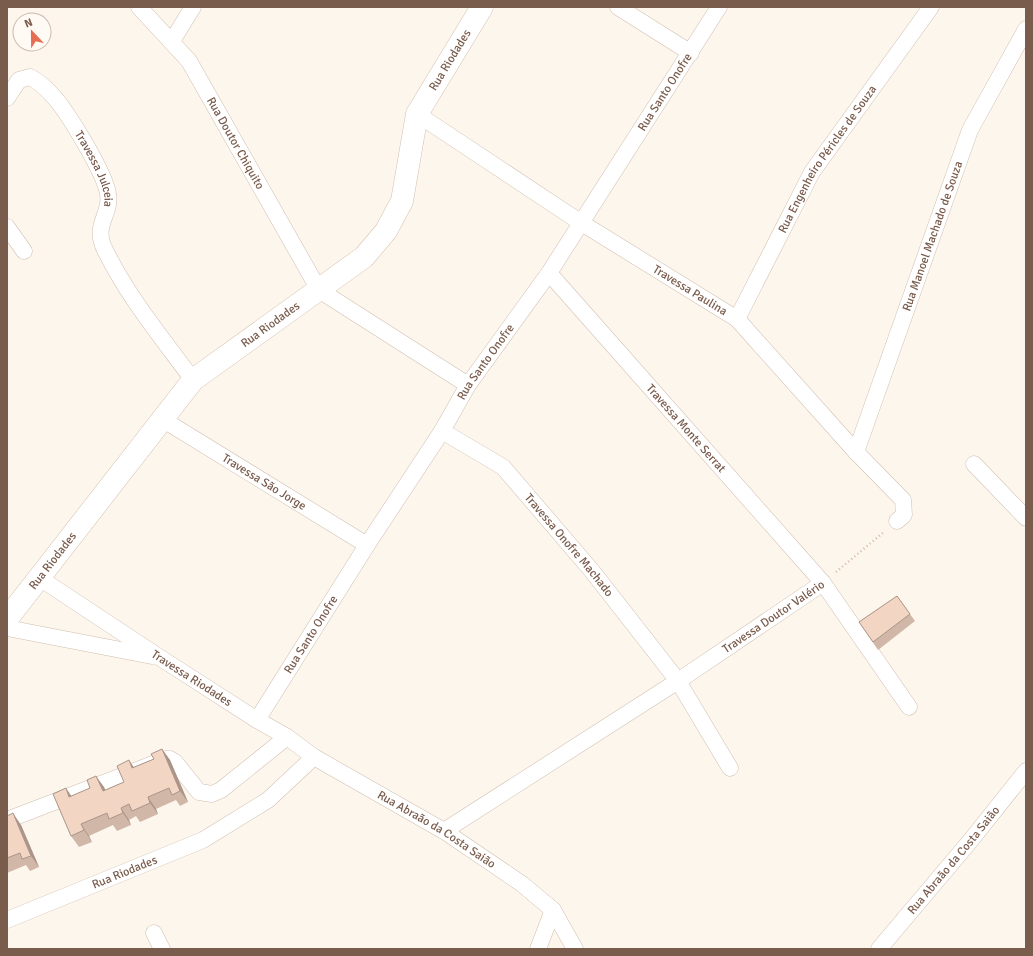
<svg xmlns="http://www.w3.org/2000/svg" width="1033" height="956" font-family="Signika,sans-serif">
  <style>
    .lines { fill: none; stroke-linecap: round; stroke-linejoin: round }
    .street-casing { stroke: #d1beb0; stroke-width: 17 }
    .secondary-casing { stroke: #d6c0b0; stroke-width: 23 }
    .path { stroke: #d9b8a5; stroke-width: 2.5; stroke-dasharray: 1 3; stroke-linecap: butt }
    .street { stroke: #fff; stroke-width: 16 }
    .secondary { stroke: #fff; stroke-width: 22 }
    .wall { fill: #d1b7a8 }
    .shaded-wall { fill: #aa9588 }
    .building { fill: #f3d5c3; stroke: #aa9588 }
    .labels { text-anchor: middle; stroke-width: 4; stroke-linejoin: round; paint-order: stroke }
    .street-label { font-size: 12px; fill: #7a5c4d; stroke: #fffaf3 }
  </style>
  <rect width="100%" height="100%" fill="#fdf6ec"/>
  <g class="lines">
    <defs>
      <g id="street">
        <path id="s1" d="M139,7L189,61L319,290L468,385"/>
        <path d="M618,7L691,53"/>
        <path d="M172,41L193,7"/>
        <path id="s2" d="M7,98L19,80L30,77C40,82 47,89 54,97C68,113 105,173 108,194C112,214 92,225 105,250C128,297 162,338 193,380"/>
        <path id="s3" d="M417,114L580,222L737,319L856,452L903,500L904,515L897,521"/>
        <path d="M7,227L24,251"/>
        <path id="s4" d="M549,273L823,583L909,707"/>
        <path id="s5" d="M737,319L812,172L931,7"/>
        <path id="s6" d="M162,419L367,545"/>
        <path id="s7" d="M442,431L503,467L592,571L678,681L730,768"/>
        <path id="s8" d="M856,452L970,130L1026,29"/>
        <path d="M974,464L1026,518"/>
        <path id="s9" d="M38,577L159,657L257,720L287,737L314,757L444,831L522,884L553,910L575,949"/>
        <path d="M7,628L152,656"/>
        <path id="s10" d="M257,720L367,545L442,431L468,385L549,273L719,7"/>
        <path d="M7,820L166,759H170L175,762L199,792L212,794L221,790L287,737"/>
        <path id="s11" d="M444,831L678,681L823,583"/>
        <path id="s12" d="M7,920L203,840L268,800L314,757"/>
        <path d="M154,933L162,949"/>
        <path d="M538,949L553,910"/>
        <path id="s13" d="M879,949L971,840L1026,771"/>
      </g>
      <g id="secondary">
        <path id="s14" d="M7,619L193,380L364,257L386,231L402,201L417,114L482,7"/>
      </g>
    </defs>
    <use href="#street" class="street-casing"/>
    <use href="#secondary" class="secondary-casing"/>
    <path class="path" d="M836,572L884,532"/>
    <use href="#street" class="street"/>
    <use href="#secondary" class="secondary"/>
  </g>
  <path class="wall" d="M897,596L915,621L878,650L859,622Z
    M162,749L170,760L188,802L180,806L176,800L156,809L158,814L140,822L136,816L129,820L131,825L117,831L113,825L89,836L92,842L79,847L71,836V796L104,787L105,790L124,782L134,767L154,759Z
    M7,816L21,825L39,867L30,871L26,865L7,873Z"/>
  <path class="shaded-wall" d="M162,749L170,760L188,802L180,791Z
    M129,760L137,772L132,768Z
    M96,776L104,787L111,803L103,791Z
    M66,788L74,800L69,797Z
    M148,797L156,809L158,814L150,803Z
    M121,808L129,820L131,825L123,813Z
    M13,813L21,825L39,867L31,856Z
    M81,824L89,836L92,842L84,830Z"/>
  <path class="building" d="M897,596L910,614L873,642L859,622Z
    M162,749L180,791L172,795L169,788L148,797L150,803L132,811L129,804L121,808L123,813L109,819L107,813L81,824L84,830L71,836L53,794L66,788L69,797L90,788L87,780L96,776L103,791L124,782L117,766L129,760L132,768L154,759L151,754Z
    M13,813L31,856L22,859L20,853L7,858V816Z"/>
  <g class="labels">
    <g class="street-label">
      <text dy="4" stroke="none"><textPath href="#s14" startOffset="733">Rua Riodades</textPath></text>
      <text dy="4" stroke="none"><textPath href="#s10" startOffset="749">Rua Santo Onofre</textPath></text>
      <text dy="4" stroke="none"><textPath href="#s1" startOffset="168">Rua Doutor Chiquito</textPath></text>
      <text dy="4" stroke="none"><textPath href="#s5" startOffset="184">Rua Engenheiro Péricles de Souza</textPath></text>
      <text dy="4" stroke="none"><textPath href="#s2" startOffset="148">Travessa Julceia</textPath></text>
      <text dy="4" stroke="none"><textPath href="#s8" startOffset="229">Rua Manoel Machado de Souza</textPath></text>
      <text dy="4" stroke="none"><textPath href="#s3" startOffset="325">Travessa Paulina</textPath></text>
      <text dy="4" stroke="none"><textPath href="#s14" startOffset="398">Rua Riodades</textPath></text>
      <text dy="4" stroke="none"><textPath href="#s10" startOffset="425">Rua Santo Onofre</textPath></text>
      <text dy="4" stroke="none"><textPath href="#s4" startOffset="207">Travessa Monte Serrat</textPath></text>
      <text dy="4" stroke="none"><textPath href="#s6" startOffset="120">Travessa São Jorge</textPath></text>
      <text dy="4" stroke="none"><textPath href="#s7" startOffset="173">Travessa Onofre Machado</textPath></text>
      <text dy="4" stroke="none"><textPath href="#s14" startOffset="74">Rua Riodades</textPath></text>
      <text dy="4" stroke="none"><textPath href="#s11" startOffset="393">Travessa Doutor Valério</textPath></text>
      <text dy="4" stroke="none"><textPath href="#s10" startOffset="101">Rua Santo Onofre</textPath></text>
      <text dy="4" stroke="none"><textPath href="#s9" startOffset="184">Travessa Riodades</textPath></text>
      <text dy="4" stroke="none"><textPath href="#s9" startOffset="472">Rua Abraão da Costa Saião</textPath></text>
      <text dy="4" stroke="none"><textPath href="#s13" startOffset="116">Rua Abraão da Costa Saião</textPath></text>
      <text dy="4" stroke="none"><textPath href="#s12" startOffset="127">Rua Riodades</textPath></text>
    </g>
  </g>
  <rect width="1033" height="956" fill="none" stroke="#7a5c4d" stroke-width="16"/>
  <g transform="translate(32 32) rotate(338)"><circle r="19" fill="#fffaf3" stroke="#cabbb1"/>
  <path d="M0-3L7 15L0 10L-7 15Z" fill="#e76f51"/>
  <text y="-6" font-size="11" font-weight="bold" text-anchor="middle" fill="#7a5c4d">N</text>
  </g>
</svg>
